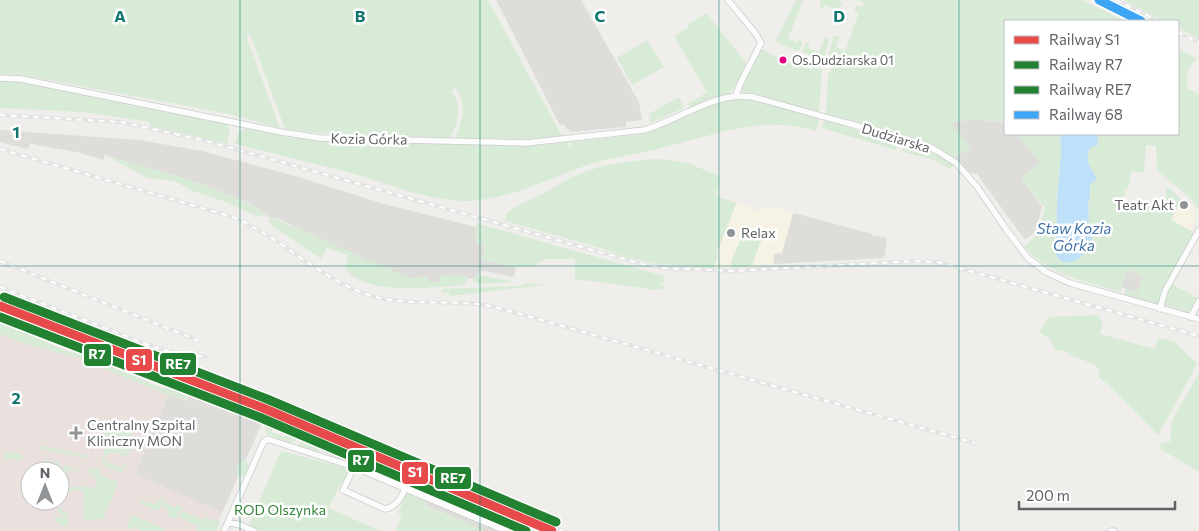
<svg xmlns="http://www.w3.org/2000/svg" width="1199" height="531" font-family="Commissioner,sans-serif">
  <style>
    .commercial { fill: #f7f3e4 }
    .industrial { fill: #dfddda }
    .medical { fill: #eae0de; fill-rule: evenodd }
    .green { fill: #d8ebd6; fill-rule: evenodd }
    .water { fill: #bfe0f9 }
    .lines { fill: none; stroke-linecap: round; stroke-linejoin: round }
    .street-casing { stroke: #cbcccc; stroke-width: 7 }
    .street { stroke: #fdfcfc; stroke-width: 5.5 }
    .rail-casing { stroke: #e4e4e4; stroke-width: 4 }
    .rail { stroke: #fff; stroke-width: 2; stroke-dasharray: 5.5; stroke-linecap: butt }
    .rail-1-casing { stroke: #fff; stroke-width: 12 }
    .rail-2-casing { stroke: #fff; stroke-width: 12 }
    .rail-3-casing { stroke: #fff; stroke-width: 12 }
    .rail-4-casing { stroke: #fff; stroke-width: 12 }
    .rail-1 { stroke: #e74a4a; stroke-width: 9 }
    .rail-2 { stroke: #238132; stroke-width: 9 }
    .rail-3 { stroke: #238132; stroke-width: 9 }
    .rail-4 { stroke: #3ea5f4; stroke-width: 9 }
    .grid { fill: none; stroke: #0f766e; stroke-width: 1; stroke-opacity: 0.55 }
    .bus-dot { fill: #e5007d; stroke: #fff; stroke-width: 2 }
    .poi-dot { fill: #919496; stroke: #fff; stroke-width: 2 }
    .labels { text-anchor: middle; stroke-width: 5; stroke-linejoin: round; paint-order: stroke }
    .bus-label { font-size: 13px; fill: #5f6368; stroke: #fff; text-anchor: start }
    .street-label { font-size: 14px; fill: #5f6368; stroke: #fff }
    .poi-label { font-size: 14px; fill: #5f6368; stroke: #fff; text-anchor: start }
    .park-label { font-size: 14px; fill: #348238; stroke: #fff }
    .water-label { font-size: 15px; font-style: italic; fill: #4174aa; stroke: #fff }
    .grid-label { font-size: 16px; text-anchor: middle; font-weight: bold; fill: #0f766e; stroke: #fff; stroke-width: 5; stroke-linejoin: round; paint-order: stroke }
    .line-badge { stroke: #fff; stroke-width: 2 }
    .badge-label { font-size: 14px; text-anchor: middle; font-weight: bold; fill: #fff }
  </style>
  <rect width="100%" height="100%" fill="#efeeea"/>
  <path class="commercial" d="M1181,200L1192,206L1196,219L1190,230L1170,219Z
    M737,203L747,205L751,210L756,212L760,208L772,207L792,212L793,214L782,253L773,258L774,264L743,268H714L718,255L716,254L736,204Z"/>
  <path class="industrial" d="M496,0H581L639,102L642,120L626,122V127L570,132L563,124L560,125Z
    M972,119L1005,122V134H1017L1040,163L1021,178L1042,206L1036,231L1025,240L977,174L970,173L956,158L959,156L951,123Z
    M0,130L139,140L202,151L295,176L384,204L476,227V244L485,247L482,260L516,267L514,277L480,270L478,275L473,279L440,276V282H429L428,277L409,278L322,240L277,218L272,217L269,218L266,214V213L248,203L202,184L105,155L103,160L77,152L42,146L30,143L28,149L0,142Z
    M793,214H798L872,234L873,237L874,235L887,238L884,258L774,264V254L782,253Z
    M1128,270L1144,276L1137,293L1121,287Z
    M191,390L263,421L222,513L135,474L169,394L186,401Z
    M321,444L368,464V470L318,450Z
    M428,500L501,531H485L425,505Z"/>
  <path class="medical" d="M0,322L169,394L135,474L222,513L214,531H0ZM30,471H60V501H30Z"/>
  <path class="green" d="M0,0H488L562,136L531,139L456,138C461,121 469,103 455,88L451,91C464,108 458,120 450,139L346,136L285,129L250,34L246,36L280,128L229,114L22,75L0,74Z
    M796,0H803L788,39L797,43L798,40L803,42L799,51L778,43L776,40Z
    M821,0H837L842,3L837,18L832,17L835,9L825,5L823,9L819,7Z
    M857,0H1082L1124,21H1005V122L972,119L951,123L971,147L956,158L925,142L826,113L828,73L831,72L832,55L829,54L834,35L840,37L836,47L845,51L859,13L854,11L857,5L862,7L864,3Z
    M1123,0H1199V39L1178,28V21H1164Z
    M706,13L747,64L742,73L743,75L729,94L712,98L691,107L688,104L707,92L674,36L689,27L687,25Z
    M825,37L829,38L824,60L817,58Z
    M647,40L664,67L632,85L617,58Z
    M806,42L810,44L808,48L819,52L817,58L802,52Z
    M763,49L766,50V52L791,63V62L811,69L813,66L822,70L819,111L817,112L742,92L741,88L758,52Z
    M1178,49L1196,58C1187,71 1185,74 1188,89L1199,94V210L1189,197L1157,170L1156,146L1146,145L1144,173L1132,171L1128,189H1125L1124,200L1161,208L1163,201L1166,200V188H1170L1181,200L1171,220L1193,232L1194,235L1158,305L1124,295L1126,289L1137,293L1143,276L1128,270L1121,287V292C1085,282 1051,275 1024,247L1038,234L1045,208L1021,178L1040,163L1017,134H1060L1061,152L1057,203L1056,257L1062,260L1091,227C1087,222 1088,194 1090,187C1091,183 1093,179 1095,175C1087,167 1086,158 1090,148L1094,145L1097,134H1178Z
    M0,81H18L226,123L230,130L227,144L150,126V122L82,112L0,108Z
    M679,97L684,108L651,123L649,114Z
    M732,99C760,99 788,109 816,117L819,121L816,131C761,114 713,136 661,148C636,155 611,157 587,165C551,178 518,195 480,200C436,206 386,182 344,171C308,162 271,153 235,144L239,131L249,128L314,140L529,146L568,142L570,147H572L571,142L644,134L654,131L717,103Z
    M828,120L841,124L845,127L894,140L897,145L896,150L822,128L824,122Z
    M905,145L936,154L954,165L950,169L934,160L901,151Z
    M105,155C160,171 216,185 266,213V215L259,217L226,202L193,191L174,181L147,178Z
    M658,159L688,163L721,177L715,196L737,203L736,204L716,254L718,255L714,268L659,264L625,257L601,248L505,221L506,214C515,205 528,201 540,195C551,190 560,183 571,178C599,164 627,161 658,159Z
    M272,217L409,278L428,277L429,282H439L440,276L462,275L467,277V281L463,285C431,287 365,297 345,268L348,255L327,248L321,259L271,225L269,220Z
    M476,223L664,276L665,283L661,282L660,284L664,285L663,289L655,290L593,281L575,280V259H545L534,266L516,267L482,260L485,247L476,244Z
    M744,231L762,238L752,266L732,268L731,262Z
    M476,275H478L516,282L478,284L473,281Z
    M525,283L545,285L450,296L449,293L442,292V289L517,286L523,285Z
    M1172,284L1197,298L1189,312L1164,305L1167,293Z
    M1095,315H1100L1099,319L1103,320L1100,334L1155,349L1158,338L1175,342L1197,364L1158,435L1108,384L1098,377L1100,370L1094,364L1072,356L1066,351L1055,350L1050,339L1042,334L1040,331L1045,322L1050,317Z
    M0,322L71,353L73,350L159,387L169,388L187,396L185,400L169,394L168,395L76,357L25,344L0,334Z
    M1199,373V472L1161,449L1160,444L1165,442H1170L1172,421Z
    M112,421L133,430L131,437L136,439L128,456L130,458L125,456L130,447L125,444V440L121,438L118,446L122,447L125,445L128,447L124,456L115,452L114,454L109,452L107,456L103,455L105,446H103L106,426L111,425Z
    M263,421L271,424L273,422L300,432V433L295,441L290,443L267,434L265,427L262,423ZM274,426L286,431L284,437L272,432Z
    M305,434L322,441L317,452L298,446Z
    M40,446L89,456L88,458L40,449Z
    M281,451L350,469L342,485L341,484L328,508L381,531H259L244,524V523L249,525Z
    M8,452L22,454L23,458L20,460L3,458L4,454Z
    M102,457L106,458L105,462L121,468L123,464L126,466L122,472C116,471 107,468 103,463Z
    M48,459V461L59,462V464L57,468L54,466L49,471H46V464H42L44,461Z
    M244,460L248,463L249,467L245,475L241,476L236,474C235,470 239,461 244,460Z
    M67,464H68V468L81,470L82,466L83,468L80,471L67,470L66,481H60V472Z
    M89,467L101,471L99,475L113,481L115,479L118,483L102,522L101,518L95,520H84L83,490H65V497H62L60,493V487H84V485L94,489L97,481L94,475L88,472Z
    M407,492L427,501L426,506L485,531H395L402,516L398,513Z
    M161,499H165L158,511L140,503L141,500L154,504Z
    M166,500L168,501L167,504L176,508L177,505L182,507L176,519L166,515L169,509L163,507Z
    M61,507L63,513H68V526H60V523H55V516H52L55,515L61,519L62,516L57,510Z
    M182,511L203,520L205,517L220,522L217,531H197L199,527L179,517Z
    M132,515L169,531H143L133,527L132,529L127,527Z"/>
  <path class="water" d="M1060,134H1097L1098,145L1090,148C1084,162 1091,168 1097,179L1090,185V197L1088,204L1089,224L1091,227L1092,242L1088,250L1078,259L1068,263L1061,261L1056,256L1057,203L1061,152Z"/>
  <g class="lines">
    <defs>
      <path id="street" d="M728,0L756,34L761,43L741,82L736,95
        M0,78L21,79L281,132L320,138L526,143L644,130C681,120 713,91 753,97L926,145L939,152L956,163L966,174L978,188L1006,229L1028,258L1046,272L1070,283L1199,319
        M1160,309L1165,291L1199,230
        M1191,317L1199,301
        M354,467L343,490L385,509C395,508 402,497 405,489
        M228,522L240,525L254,531
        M224,531L263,443L267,439L354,467L506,531
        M1111,531H1114"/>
    </defs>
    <use href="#street" class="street-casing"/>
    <use href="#street" class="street"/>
    <defs>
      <path id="rail" d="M1100,0L1116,8
        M1116,0L1158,21
        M1178,32L1199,43
        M0,115L121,122L207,141L642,264L664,268L733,271L915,261L938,262L1199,336
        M0,149L233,217C281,237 317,277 366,294C410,309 451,297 495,307L975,443
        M0,261L199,341
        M0,287L154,347L173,352L206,357
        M0,300L260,402L563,531"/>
    </defs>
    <use href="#rail" class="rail-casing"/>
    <use href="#rail" class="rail"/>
    <defs>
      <path id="rail-1" d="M0,306L263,408L552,531"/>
      <path id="rail-2" d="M0,317L259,417L526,531"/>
      <path id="rail-3" d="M4,297L267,399L556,522"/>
      <path id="rail-4" d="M1099,0L1141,21"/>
    </defs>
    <use href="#rail-1" class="rail-1-casing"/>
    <use href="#rail-2" class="rail-2-casing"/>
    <use href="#rail-3" class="rail-3-casing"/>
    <use href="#rail-4" class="rail-4-casing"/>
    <use href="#rail-1" class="rail-1"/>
    <use href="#rail-2" class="rail-2"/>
    <use href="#rail-3" class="rail-3"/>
    <use href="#rail-4" class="rail-4"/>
  </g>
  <path class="grid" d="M240,0V531M480,0V531M719,0V531M959,0V531M0,266H1199"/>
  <circle class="bus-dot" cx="783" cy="60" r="4.5"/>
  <g class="poi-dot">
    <circle cx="1184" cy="205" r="5"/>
    <circle cx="731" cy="233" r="5"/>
    <path d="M73.5 425.5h5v5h5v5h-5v5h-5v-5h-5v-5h5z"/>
  </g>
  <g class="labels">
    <g class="bus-label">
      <text x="792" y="65">Os.Dudziarska 01</text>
    </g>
    <g class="street-label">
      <text transform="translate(896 138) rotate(17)" y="5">Dudziarska</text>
      <text transform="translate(369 139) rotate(1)" y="5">Kozia Górka</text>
    </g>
    <g class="poi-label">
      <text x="1174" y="210" text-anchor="end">Teatr Akt</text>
      <text x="741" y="238">Relax</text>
      <text x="87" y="430">Centralny Szpital<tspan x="87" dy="16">Kliniczny MON</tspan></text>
    </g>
    <g class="park-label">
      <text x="280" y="515">ROD Olszynka</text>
    </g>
    <g class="water-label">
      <text x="1074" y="234">Staw Kozia<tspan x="1074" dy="17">Górka</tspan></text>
    </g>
  </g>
  <g class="grid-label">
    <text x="120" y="22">A</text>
    <text x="360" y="22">B</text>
    <text x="600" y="22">C</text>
    <text x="839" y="22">D</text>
    <text x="16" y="138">1</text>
    <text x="16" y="404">2</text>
  </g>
  <g class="line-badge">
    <rect x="83" y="343" width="29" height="24" rx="5" fill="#238132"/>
    <rect x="125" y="348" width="28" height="24" rx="5" fill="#e74a4a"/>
    <rect x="159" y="352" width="38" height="24" rx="5" fill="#238132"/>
    <rect x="347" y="449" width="28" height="24" rx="5" fill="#238132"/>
    <rect x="401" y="461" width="28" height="24" rx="5" fill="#e74a4a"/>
    <rect x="434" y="466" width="38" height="24" rx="5" fill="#238132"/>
  </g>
  <g class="badge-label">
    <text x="97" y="359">R7</text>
    <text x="139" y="365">S1</text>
    <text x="178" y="369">RE7</text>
    <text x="361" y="465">R7</text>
    <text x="415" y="477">S1</text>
    <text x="453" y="483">RE7</text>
  </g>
  <rect x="1004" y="20" width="175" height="115" fill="#ffffff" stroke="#bfc1c3"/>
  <rect x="1014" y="36" width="25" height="8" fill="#e74a4a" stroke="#bfc1c3"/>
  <text x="1049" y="45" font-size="15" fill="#5f6368">Railway S1</text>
  <rect x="1014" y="61" width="25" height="8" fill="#238132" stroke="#bfc1c3"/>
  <text x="1049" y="70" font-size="15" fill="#5f6368">Railway R7</text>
  <rect x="1014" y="86" width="25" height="8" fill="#238132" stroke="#bfc1c3"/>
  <text x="1049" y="95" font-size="15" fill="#5f6368">Railway RE7</text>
  <rect x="1014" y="111" width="25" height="8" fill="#3ea5f4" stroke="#bfc1c3"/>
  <text x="1049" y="120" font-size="15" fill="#5f6368">Railway 68</text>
  <g transform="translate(45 486)"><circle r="24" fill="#ffffff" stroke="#bfc1c3"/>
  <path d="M0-4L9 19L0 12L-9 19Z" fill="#919496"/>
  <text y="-8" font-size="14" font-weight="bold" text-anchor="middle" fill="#5f6368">N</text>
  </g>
  <path d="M1019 501v8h156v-8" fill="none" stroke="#5f6368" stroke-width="2.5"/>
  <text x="1026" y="501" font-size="15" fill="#5f6368" stroke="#ffffff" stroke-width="4" paint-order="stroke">200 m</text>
</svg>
